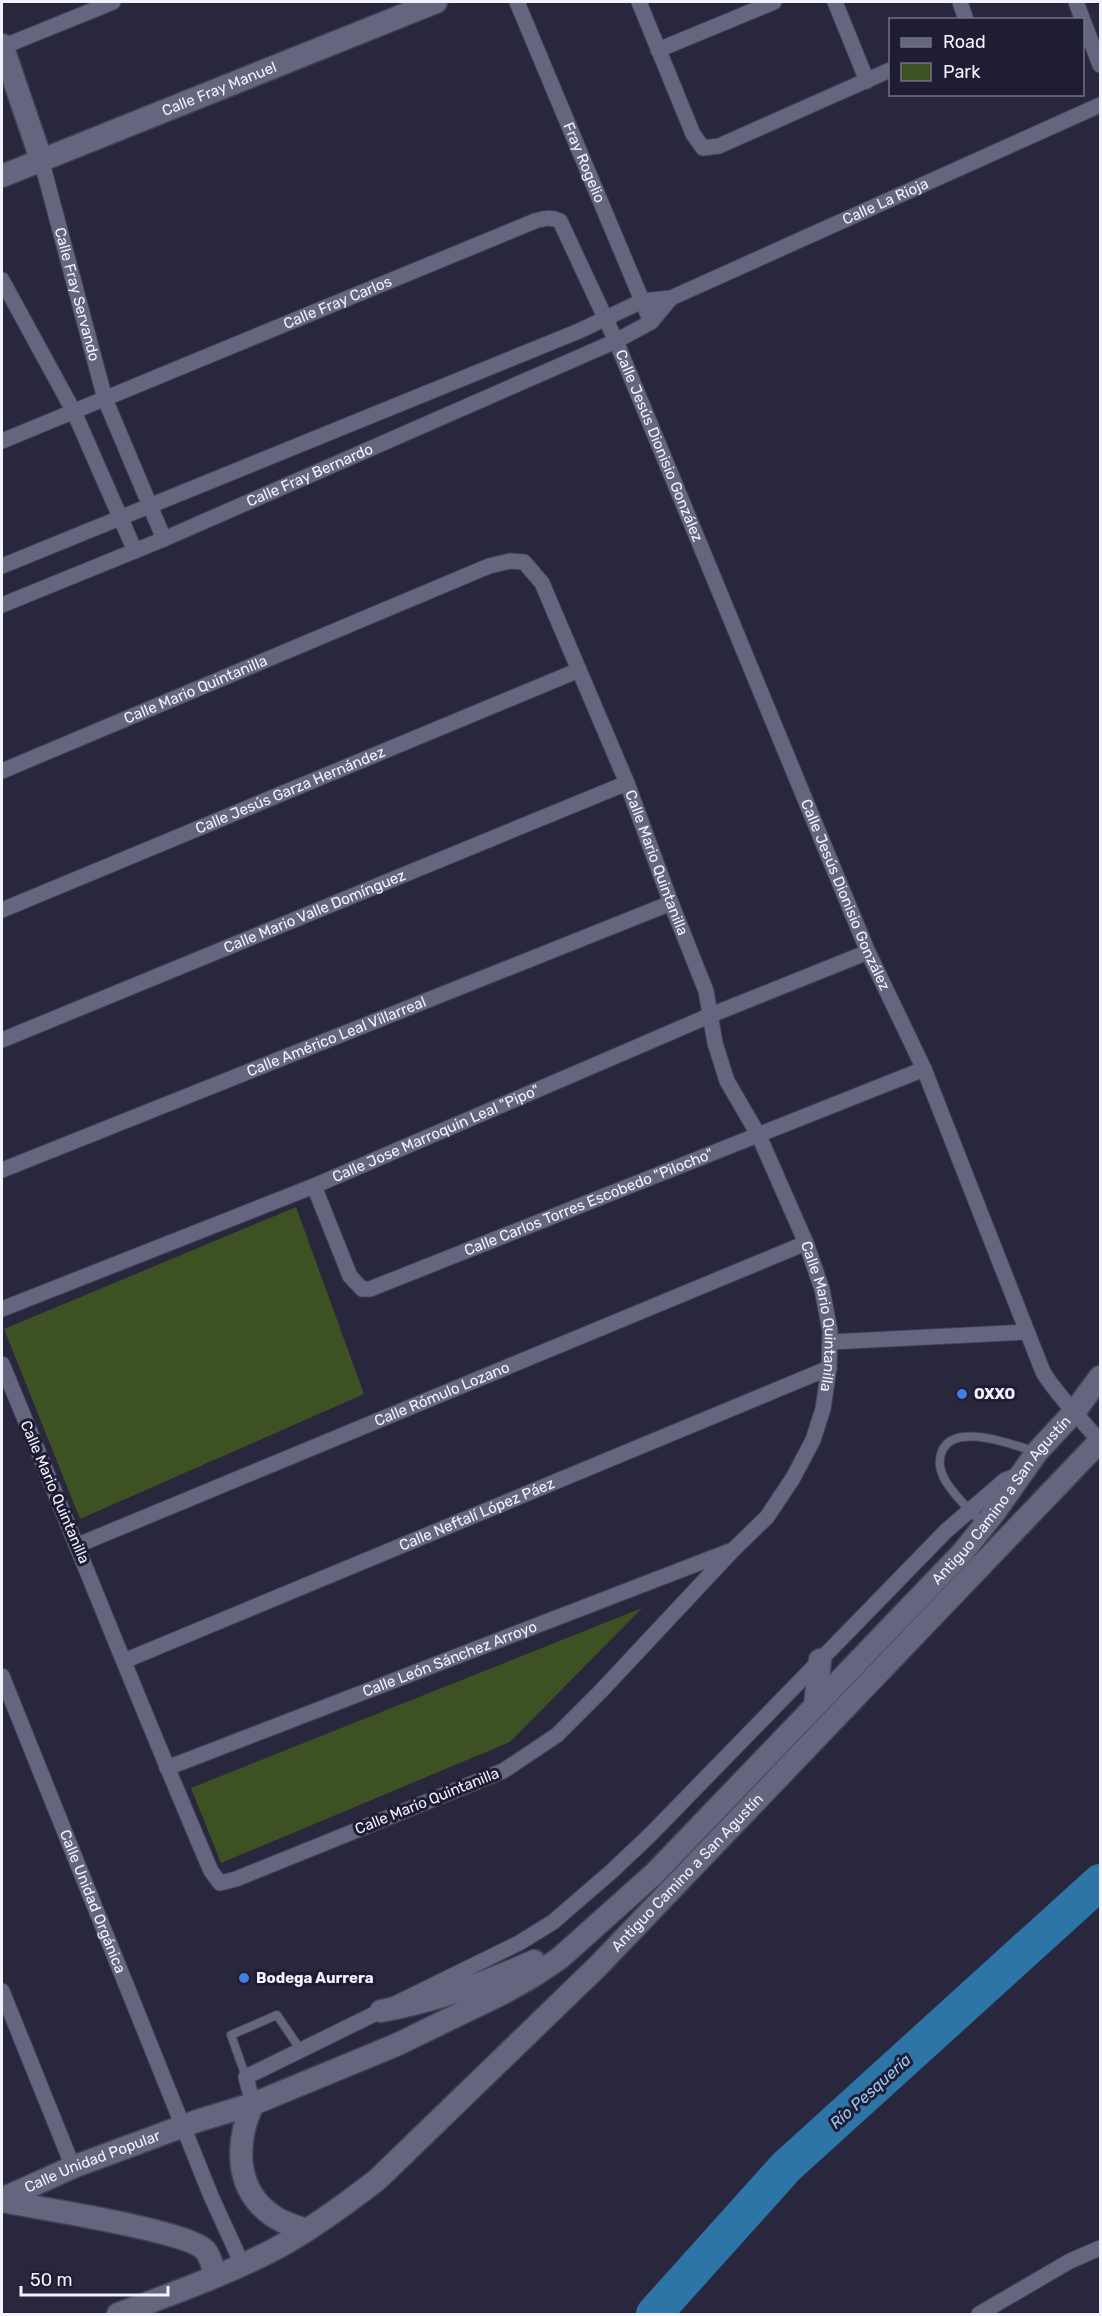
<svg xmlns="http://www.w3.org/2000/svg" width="1102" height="2316" font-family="Rubik,sans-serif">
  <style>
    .green { fill: #3e5122 }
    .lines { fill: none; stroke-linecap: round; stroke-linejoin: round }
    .river { stroke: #2e75a7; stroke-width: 36 }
    .lane-casing { stroke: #424254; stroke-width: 10 }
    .street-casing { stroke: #424254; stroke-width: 17 }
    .secondary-casing { stroke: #424254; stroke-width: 25 }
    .lane { stroke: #65657f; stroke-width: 8 }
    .street { stroke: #65657f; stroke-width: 15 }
    .secondary { stroke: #65657f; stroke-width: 22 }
    .shop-dot { fill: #3f7fe0; stroke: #1f1d33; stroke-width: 2 }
    .labels { text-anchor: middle; stroke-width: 6; stroke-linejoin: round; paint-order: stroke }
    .street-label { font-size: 15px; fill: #f1f2fe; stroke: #1f1d33 }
    .poi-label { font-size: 15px; font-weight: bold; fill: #f1f2fe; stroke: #1f1d33; text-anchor: start }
    .water-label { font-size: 16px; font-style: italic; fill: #96cbf5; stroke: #1f1d33 }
  </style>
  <rect width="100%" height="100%" fill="#28273e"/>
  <path class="green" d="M296,1207L364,1394L80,1519L4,1329Z
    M642,1608L510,1742L221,1863L191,1788Z"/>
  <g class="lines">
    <path class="river" d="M654,2314L786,2167L1100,1882"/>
    <defs>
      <path id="lane" d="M984,1525C972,1512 951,1493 944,1478C939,1468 938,1460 942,1451C954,1422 1011,1444 1033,1451
        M246,2077L231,2035L277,2015L300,2049"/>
      <g id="street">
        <path id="s1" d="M517,2L651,322"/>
        <path d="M639,2L693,134L703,148L719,146L890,70"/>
        <path d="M835,2L867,81"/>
        <path d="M960,2L966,20"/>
        <path d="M1076,2L1100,65"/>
        <path d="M2,47L113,2"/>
        <path d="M658,50L774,2"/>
        <path id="s2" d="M41,159L105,399L164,539"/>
        <path d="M2,280L74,412L135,551"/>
        <path id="s3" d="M2,441L535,221C545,218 551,217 560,221L616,341L868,952L924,1069L1043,1372C1059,1398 1081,1418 1100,1442"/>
        <path id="s4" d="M2,566L579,331L642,301L671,298L1100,105"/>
        <path id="s5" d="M2,605L164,539L616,341L651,322L671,298"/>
        <path id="s6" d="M2,771L489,566L510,561L524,562L542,583L627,783L671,903L706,991L715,1043L727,1081L759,1136L806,1243L822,1289L830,1331L829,1368L823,1409L813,1440L793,1478L767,1517L733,1550L601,1691L557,1735L503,1771L236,1879L220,1883L211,1871C139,1703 72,1532 2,1364"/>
        <path id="s7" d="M2,910L579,670"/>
        <path id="s8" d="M2,1040L627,783"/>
        <path id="s9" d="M2,1170L671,903"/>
        <path id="s10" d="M314,1186L350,1276L362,1289H370L924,1069"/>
        <path id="s11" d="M2,1309L314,1186L711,1015L868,952"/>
        <path d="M830,1342L1027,1332"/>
        <path id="s12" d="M78,1545L806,1243"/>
        <path id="s13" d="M124,1661L829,1368"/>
        <path id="s14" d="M2,1676L211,2196L242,2264"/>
        <path id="s15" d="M167,1768L730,1551"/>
        <path d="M2,1991L73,2167"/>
        <path d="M253,2104L246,2077L519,1943L553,1922L612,1871L650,1835L946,1531L1005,1480L1018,1475"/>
        <path d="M979,2314L1070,2261L1100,2248"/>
      </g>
      <g id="secondary">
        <path d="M2,45L41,159"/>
        <path id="s16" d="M2,176L436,2"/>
        <path d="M815,1706L820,1660"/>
        <path d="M381,2011C435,2001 484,1984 534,1961"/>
        <path d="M253,2104C236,2140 234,2186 269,2213C280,2222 294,2226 307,2230"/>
        <path id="s17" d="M2,2199L73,2167L197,2121L253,2104L396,2045L503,1993L535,1975L560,1958L655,1873L963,1552L994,1513L1037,1452L1075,1411L1100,1377"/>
        <path d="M2,2201C36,2208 186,2230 205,2250C211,2257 213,2268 215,2276"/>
        <path id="s18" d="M118,2314C171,2294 225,2275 275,2249C312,2229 346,2204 378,2179L598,1966L1100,1441"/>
      </g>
    </defs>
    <use href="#lane" class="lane-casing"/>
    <use href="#street" class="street-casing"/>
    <use href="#secondary" class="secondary-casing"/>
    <use href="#lane" class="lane"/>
    <use href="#street" class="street"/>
    <use href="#secondary" class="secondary"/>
  </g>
  <g class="shop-dot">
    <circle cx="962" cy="1394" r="6"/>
    <circle cx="244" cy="1978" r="6"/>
  </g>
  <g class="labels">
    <g class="street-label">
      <text dy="5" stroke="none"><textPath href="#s16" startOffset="234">Calle Fray Manuel</textPath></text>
      <text dy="5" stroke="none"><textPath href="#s1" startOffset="174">Fray Rogelio</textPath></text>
      <text dy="5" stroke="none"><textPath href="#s4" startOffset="957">Calle La Rioja</textPath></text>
      <text dy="5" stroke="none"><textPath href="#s2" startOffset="140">Calle Fray Servando</textPath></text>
      <text dy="5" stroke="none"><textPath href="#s3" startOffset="363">Calle Fray Carlos</textPath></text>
      <text dy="5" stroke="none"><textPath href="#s3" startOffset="848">Calle Jesús Dionisio González</textPath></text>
      <text dy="5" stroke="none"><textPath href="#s5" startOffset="334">Calle Fray Bernardo</textPath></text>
      <text dy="5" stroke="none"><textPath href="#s6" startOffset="210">Calle Mario Quintanilla</textPath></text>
      <text dy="5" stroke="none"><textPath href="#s7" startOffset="312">Calle Jesús Garza Hernández</textPath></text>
      <text dy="5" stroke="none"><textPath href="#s6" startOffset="894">Calle Mario Quintanilla</textPath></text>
      <text dy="5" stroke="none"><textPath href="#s3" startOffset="1334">Calle Jesús Dionisio González</textPath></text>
      <text dy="5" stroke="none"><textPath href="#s8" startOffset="338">Calle Mario Valle Domínguez</textPath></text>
      <text dy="5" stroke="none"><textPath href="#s9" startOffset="360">Calle Américo Leal Villarreal</textPath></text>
      <text dy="5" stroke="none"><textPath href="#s11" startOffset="468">Calle Jose Marroquin Leal "Pipo"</textPath></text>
      <text dy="5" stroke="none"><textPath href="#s10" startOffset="358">Calle Carlos Torres Escobedo "Pilocho"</textPath></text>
      <text dy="5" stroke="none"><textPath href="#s6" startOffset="1380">Calle Mario Quintanilla</textPath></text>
      <text dy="5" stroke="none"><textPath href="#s12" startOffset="394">Calle Rómulo Lozano</textPath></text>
      <text transform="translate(55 1492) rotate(67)" y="5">Calle Mario Quintanilla</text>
      <text dy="5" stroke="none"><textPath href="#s17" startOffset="1246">Antiguo Camino a San Agustín</textPath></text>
      <text dy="5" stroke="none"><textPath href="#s13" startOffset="382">Calle Neftalí López Páez</textPath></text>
      <text dy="5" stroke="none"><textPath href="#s15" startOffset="303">Calle León Sánchez Arroyo</textPath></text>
      <text transform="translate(427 1801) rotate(-22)" y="5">Calle Mario Quintanilla</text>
      <text dy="5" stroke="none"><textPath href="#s18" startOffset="730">Antiguo Camino a San Agustín</textPath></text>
      <text dy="5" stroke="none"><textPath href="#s14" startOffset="243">Calle Unidad Orgánica</textPath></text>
      <text dy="5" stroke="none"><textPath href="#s17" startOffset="98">Calle Unidad Popular</textPath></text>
    </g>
    <g class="poi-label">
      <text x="974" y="1399">OXXO</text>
      <text x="256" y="1983">Bodega Aurrera</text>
    </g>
    <g class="water-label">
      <text transform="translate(870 2091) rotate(-42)" y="6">Río Pesquería</text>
    </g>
  </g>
  <rect width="1102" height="2316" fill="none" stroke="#f1f2fe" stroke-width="6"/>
  <rect x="889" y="18" width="195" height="78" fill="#1f1d33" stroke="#737284" stroke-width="1.5"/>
  <rect x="901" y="38" width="30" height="9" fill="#65657f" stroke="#737284" stroke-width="1.5"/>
  <text x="943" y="48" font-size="18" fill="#f1f2fe">Road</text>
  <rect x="901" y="63" width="30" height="18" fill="#3e5122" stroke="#737284" stroke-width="1.5"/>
  <text x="943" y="78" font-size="18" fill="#f1f2fe">Park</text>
  <path d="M21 2286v9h147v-9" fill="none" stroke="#f1f2fe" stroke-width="3"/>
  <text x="30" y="2286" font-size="18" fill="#f1f2fe" stroke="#1f1d33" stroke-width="4.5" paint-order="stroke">50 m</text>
</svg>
